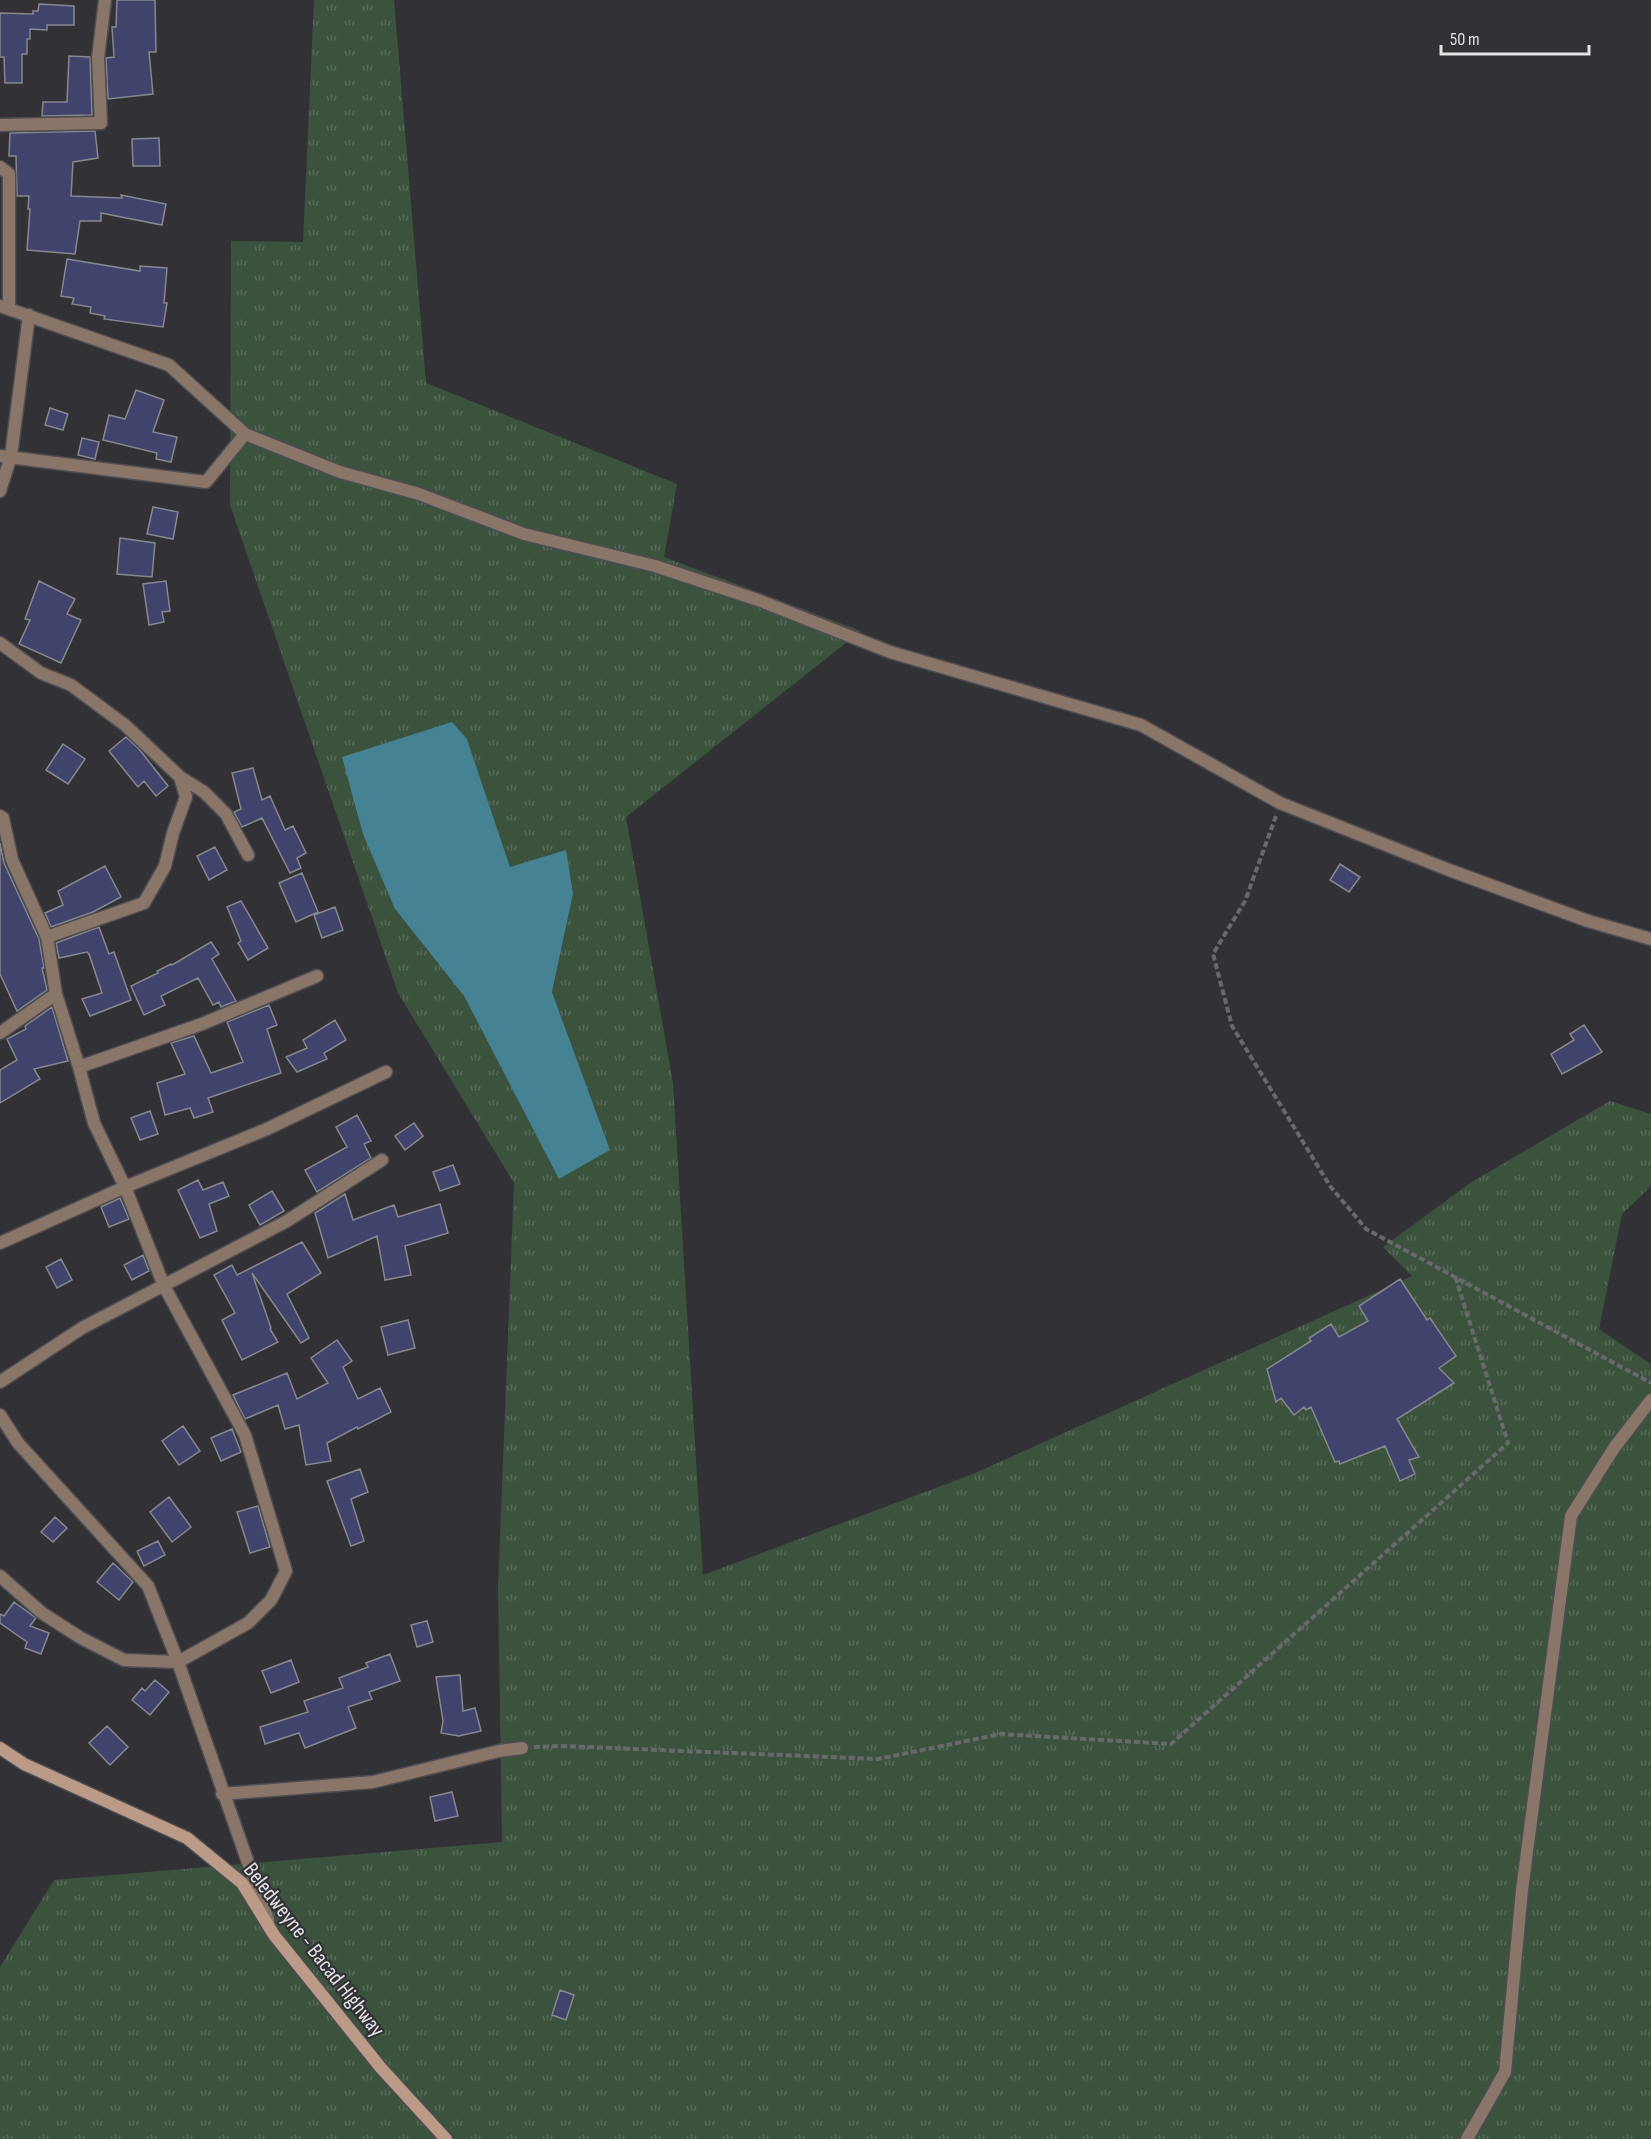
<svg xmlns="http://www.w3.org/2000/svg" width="1651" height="2139" font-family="'Sofia Sans Condensed',sans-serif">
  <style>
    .grass { fill: url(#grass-tufts); fill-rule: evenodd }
    .water { fill: #458394 }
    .building { fill: #40436c; stroke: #87888e; stroke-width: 1.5 }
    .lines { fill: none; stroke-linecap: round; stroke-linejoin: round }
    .street-casing { stroke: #4d4d52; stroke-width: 15 }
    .secondary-casing { stroke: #4d4d52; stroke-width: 15 }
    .path { stroke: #69696d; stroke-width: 4; stroke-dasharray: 6 3; stroke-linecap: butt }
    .street { stroke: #8a7569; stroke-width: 12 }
    .secondary { stroke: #bb9b88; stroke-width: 12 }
    .labels { text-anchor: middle; stroke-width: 4.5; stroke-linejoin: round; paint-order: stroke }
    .street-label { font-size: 22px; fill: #e3e3e6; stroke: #313136 }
  </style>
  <defs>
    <pattern id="grass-tufts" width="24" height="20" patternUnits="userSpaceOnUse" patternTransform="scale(1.5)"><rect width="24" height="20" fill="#3b523d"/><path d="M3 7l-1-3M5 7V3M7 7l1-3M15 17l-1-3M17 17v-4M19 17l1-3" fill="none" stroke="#576b59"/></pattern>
  </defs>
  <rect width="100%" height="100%" fill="#313136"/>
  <path class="grass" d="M314,0H394L426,383L677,484L664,557L861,631L626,817L673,1083L703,1575L973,1474L1412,1276L1383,1247L1470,1183L1610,1101L1651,1114V1186L1622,1214L1599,1329L1651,1364V2139H0V1967L54,1880L502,1842L498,1588L514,1183L398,993L230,505L231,241L303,242ZM467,739L510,867L573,894L552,992L610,1150L559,1178L464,996L395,909Z"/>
  <path class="water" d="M452,722L467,739L510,867L566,850L573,894L552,992L610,1150L559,1179L464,996L395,909L363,834L342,757Z"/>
  <path class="building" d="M117,0H155L156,52H149L153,94L108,99L106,58L114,57L112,27H116Z
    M39,4L74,6V25H47V30L30,29V39H27V54H22V83H5L4,57H0V13L33,14V11H38Z
    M69,56L90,57L92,115L42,116L43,102H67Z
    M95,131L98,158L73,162L71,196L122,198L121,195L166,204L162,225L101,213V221H80L75,254L27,250L30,209H28L29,196H17L16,156H9L10,133Z
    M159,138L160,166H133L132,139Z
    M67,259L140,271V266L167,268L164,303H167L163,327L104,319L105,316L90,313L91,307L72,304L74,298L61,296Z
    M136,390L164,400L153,432L177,437L171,462L156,459L157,453L103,440L109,415L125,419Z
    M50,408L68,414L63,430L45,425Z
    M82,438L99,442L95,459L78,455Z
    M153,507L178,512L173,539L147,534Z
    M120,538L155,543L152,577L117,574Z
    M39,581L75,599L67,614L81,620L61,663L19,644L30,620L25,619Z
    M166,581L170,611L162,612L164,622L149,625L143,584Z
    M126,737L139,749L168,786L156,796L144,781L138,787L109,751Z
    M63,744L85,759L68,784L46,770Z
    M253,768L262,800L270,796L285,830L293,826L306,853L297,858L301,868L290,873L262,818L242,827L234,812L241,809L232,773Z
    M0,843L4,863L39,939L44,968H42L47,990L17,1011L0,974Z
    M215,847L227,870L209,880L197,856Z
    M1340,864L1360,877L1349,892L1330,880Z
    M105,866L121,897L93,912L51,927L45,913L63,905L58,891Z
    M302,873L318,912L296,922L279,883Z
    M241,901L268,948L248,960L238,943L241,941L227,907Z
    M335,907L343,930L322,938L314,915Z
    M99,927L109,954L114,952L131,1000L90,1016L82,999L102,993L89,954L87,952L59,958L56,943Z
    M211,942L219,954L212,959L236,1001L221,1007L219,1002L213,1005L198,978L161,996L165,1005L144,1015L131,986L158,973L157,971L171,964L172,965Z
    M269,1005L277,1025L267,1029L281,1073L208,1098L213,1112L194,1118L190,1108L165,1115L157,1083L185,1074L171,1043L194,1036L211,1073L243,1062L227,1022Z
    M52,1007L68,1061L34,1069L40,1079L0,1103V1070L17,1060L7,1039L26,1029L25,1026Z
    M335,1020L346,1040L324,1053L327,1059L297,1072L286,1057L307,1048L303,1040Z
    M1584,1025L1602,1052L1562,1074L1551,1054L1574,1040L1570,1034Z
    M150,1111L158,1134L140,1140L131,1118Z
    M357,1115L371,1141L364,1144L371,1158L317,1192L305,1170L347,1147L336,1127Z
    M414,1123L423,1136L405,1150L395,1136Z
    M453,1165L460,1184L440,1191L433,1172Z
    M198,1180L203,1190L223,1182L229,1196L209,1204L217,1231L200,1238L178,1190Z
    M272,1191L284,1211L260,1225L249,1205Z
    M345,1194L353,1220L394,1205L398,1217L440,1204L448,1233L405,1246L411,1275L385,1280L377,1236L328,1258L315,1213Z
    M120,1198L129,1219L109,1227L101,1207Z
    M302,1242L321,1273L287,1294L309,1338L301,1343L252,1273L271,1328L270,1329L278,1342L242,1360L222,1320L235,1313L214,1275L232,1265L237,1275Z
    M143,1255L149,1271L132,1280L124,1265Z
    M61,1259L72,1280L57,1288L46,1267Z
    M1400,1279L1427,1320L1430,1318L1456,1356L1439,1368L1454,1383L1397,1419L1419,1457L1409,1460L1415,1474L1400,1481L1385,1446L1340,1464L1339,1461L1335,1462L1311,1407L1306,1410L1304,1407L1294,1415L1281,1398L1276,1402L1267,1369L1311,1341L1309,1338L1331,1324L1339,1337L1368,1321L1359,1306Z
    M408,1320L415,1348L388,1355L381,1327Z
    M337,1340L352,1361L343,1367L358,1399L380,1388L391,1412L358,1429L357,1427L327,1443L331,1461L306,1465L299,1425L285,1429L278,1405L245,1419L233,1395L287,1373L297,1399L328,1383L311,1358Z
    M183,1426L200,1451L179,1465L162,1441Z
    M232,1429L241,1452L221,1461L211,1438Z
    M360,1469L368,1492L351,1499L364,1541L351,1546L327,1481Z
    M169,1497L191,1527L172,1542L150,1512Z
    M258,1506L270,1547L250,1553L237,1512Z
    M55,1517L67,1528L53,1542L41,1532Z
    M158,1541L165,1555L144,1566L137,1551Z
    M113,1563L133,1582L119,1600L97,1582Z
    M14,1602L36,1618L30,1626L49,1633L41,1654L25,1648L27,1642L0,1623V1614L4,1616Z
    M427,1621L433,1642L417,1647L411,1625Z
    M390,1654L400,1681L369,1692L372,1699L348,1707L356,1728L305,1748L299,1733L265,1744L260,1727L308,1712L304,1701L343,1688L339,1678L368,1667L366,1663Z
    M291,1660L299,1682L271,1693L262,1671Z
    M460,1675L463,1711L475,1708L481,1731L459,1736L441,1733L443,1721L436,1677Z
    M155,1680L169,1692L150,1715L132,1700L142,1688L145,1691Z
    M107,1726L128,1747L110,1765L89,1743Z
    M452,1792L458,1816L435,1821L430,1797Z
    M560,1990L574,1995L566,2020L552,2015Z"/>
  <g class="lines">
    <defs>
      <path id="street" d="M0,125L101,123L98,58L105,0
        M0,167L9,174V308
        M0,306L169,365L245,434L340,472L419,494L524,534L655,566L758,600L890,652L1141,725L1280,803L1449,870L1588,921L1651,939
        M0,456L206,482L245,434
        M0,491L11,456L29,315
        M0,643L41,673L71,685L125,725L180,777L186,797L173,833L165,866L144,903L47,937
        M180,777L204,792L226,814L248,855
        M0,816L3,818L12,860L47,937L56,994L79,1067L94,1123L125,1187L164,1286L245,1435L286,1571L271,1600L248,1623L178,1662L124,1660L81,1638L42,1613L0,1576
        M0,1033L56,994
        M79,1067L202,1024L317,976
        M0,1243L125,1187L267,1129L386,1072
        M0,1382L82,1328L287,1221L382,1160
        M0,1415L18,1443L148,1586L178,1662L268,1920
        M222,1794L373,1782L499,1751L522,1748
        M1467,2139L1505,2072L1522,1890L1571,1516L1614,1448L1651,1400"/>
      <path id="secondary" d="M0,1748L24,1764L187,1838L242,1883L274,1935L381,2068L446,2139"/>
    </defs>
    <use href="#street" class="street-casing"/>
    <use href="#secondary" class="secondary-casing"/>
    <path class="path" d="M1276,816L1245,901L1213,954L1232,1026L1330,1186L1366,1229L1651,1383
      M534,1747L561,1746L878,1759L1001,1734L1171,1744L1508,1443L1455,1276"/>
    <use href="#street" class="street"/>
    <use href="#secondary" class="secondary"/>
  </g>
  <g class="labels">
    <g class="street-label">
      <text transform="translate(315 1949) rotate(52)" y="8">Beledweyne - Bacad Highway</text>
    </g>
  </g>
  <path d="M1441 45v9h148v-9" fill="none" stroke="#e3e3e6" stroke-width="3"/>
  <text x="1450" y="45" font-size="18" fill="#e3e3e6" stroke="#313136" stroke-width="4.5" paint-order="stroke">50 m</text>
</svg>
